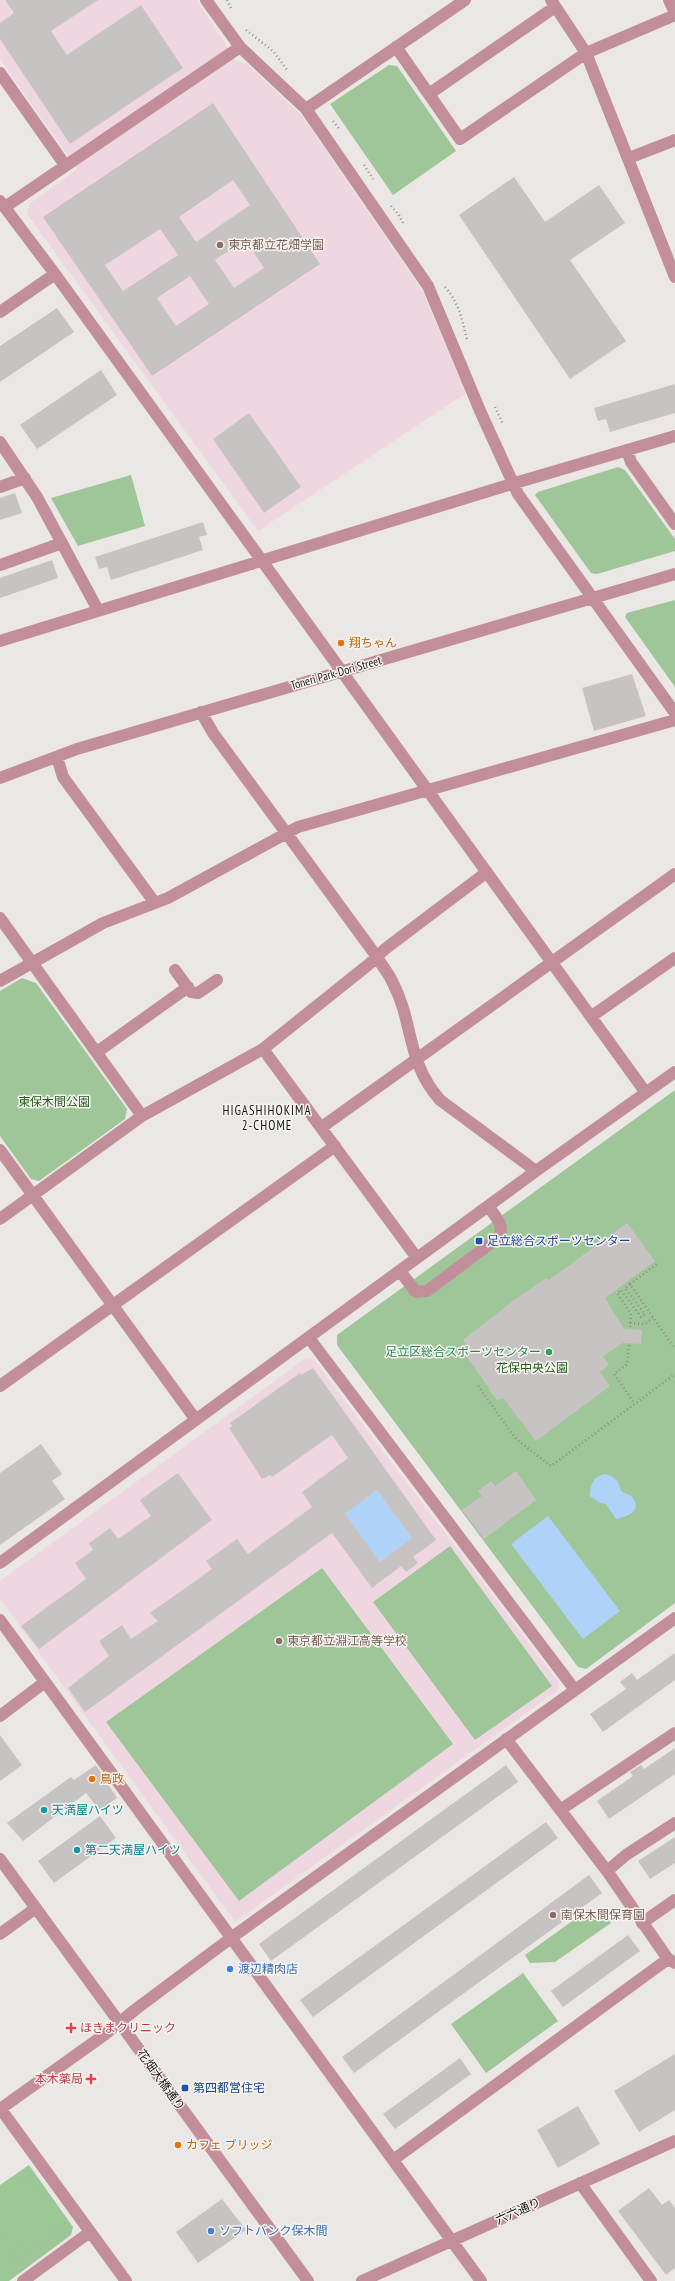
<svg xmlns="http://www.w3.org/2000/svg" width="675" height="2281" font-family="'PT Sans Narrow','Noto Sans JP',sans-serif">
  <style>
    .education { fill: #efd7e1 }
    .green { fill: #9ec698 }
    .forest { fill: #9cc896 }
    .water { fill: #afd2f9 }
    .building { fill: #c8c3c3; fill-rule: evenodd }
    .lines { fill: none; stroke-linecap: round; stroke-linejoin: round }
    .path { stroke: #92908d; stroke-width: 2.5; stroke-dasharray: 1 3; stroke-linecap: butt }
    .minor { stroke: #c18e99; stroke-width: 12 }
    .education-dot { fill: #8d6e63; stroke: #f8f4f1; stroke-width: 1.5 }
    .food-dot { fill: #e8710a; stroke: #f8f4f1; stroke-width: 1.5 }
    .transit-dot { fill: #1a4fb4; stroke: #f8f4f1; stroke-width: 1.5 }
    .leisure-dot { fill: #2e9e5b; stroke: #f8f4f1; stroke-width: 1.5 }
    .culture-dot { fill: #0f9aa8; stroke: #f8f4f1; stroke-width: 1.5 }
    .shop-dot { fill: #3f7fe0; stroke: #f8f4f1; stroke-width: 1.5 }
    .health-dot { fill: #e0444e; stroke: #f8f4f1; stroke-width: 1.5 }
    .labels { text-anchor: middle; stroke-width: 3; stroke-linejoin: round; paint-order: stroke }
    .education-label { font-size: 12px; fill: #785e54; stroke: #f8f4f1; text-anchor: start }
    .food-label { font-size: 12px; fill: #c56008; stroke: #f8f4f1; text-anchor: start }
    .street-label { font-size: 12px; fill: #191817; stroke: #f8f4f1 }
    .park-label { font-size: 12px; fill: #235c1b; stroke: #f8f4f1 }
    .transit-label { font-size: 12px; fill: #164399; stroke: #f8f4f1; text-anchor: start }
    .leisure-label { font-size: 12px; fill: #27864d; stroke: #f8f4f1; text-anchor: end }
    .culture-label { font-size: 12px; fill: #0d838f; stroke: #f8f4f1; text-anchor: start }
    .shop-label { font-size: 12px; fill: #366cbe; stroke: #f8f4f1; text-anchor: start }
    .health-label { font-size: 12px; fill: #be3a42; stroke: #f8f4f1; text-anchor: start }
    .neighbourhood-label { font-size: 13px; letter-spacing: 1px; fill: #191817; stroke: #f8f4f1 }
  </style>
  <rect width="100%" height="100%" fill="#ebe7e4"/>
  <path class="education" d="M0,0H197L236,61L246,63L303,117L423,292L466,393L258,531L27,214L29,204L77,169L0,59Z
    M306,1358L313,1359L559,1683L558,1690L235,1922L0,1599V1581Z"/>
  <path class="green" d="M389,65L397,66L456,151L393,195L330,104Z
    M618,467L625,470L675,539V551L597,574L591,573L535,495L538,492Z
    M131,475L145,526L78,546L51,498Z
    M675,600V687L625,617L627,613Z
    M22,978L36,983L127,1109L125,1119L39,1181L31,1179L0,1136V991Z
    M675,1090V1603L586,1669L578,1667L337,1345V1335Z
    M450,1546L552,1686L475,1740L373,1602Z
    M322,1568L453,1744L239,1901L106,1722Z
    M589,1909L597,1920L606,1915L611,1923L555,1962L530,1963L525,1955Z
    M523,1973L558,2021L486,2073L451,2024Z
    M29,2165L73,2227L71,2235L9,2281H0V2185Z"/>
  <path class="forest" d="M21,2174L32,2178L70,2226L69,2230L62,2234L53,2224L50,2225V2230L56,2237L45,2244L37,2241L29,2250L19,2243L15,2248L13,2256L27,2265L5,2281H0V2245L3,2239L0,2234V2192Z"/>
  <path class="water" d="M605,1474C615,1476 619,1482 621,1491C624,1493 630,1495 632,1497C644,1510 626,1518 616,1519L606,1504L600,1503L590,1496C590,1485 593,1476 605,1474Z
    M377,1490L412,1538L380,1562L345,1514Z
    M548,1516L620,1611L583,1639L511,1544Z"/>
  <path class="building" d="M5,0H98L51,31L67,55L141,5L183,68L70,144L0,39V23L14,13Z
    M213,103L320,264L152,376L43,217ZM233,180L250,205L196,242L179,217ZM160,229L178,255L123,291L105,265ZM245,240L264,268L234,288L215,260ZM190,276L209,304L176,326L157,298Z
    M514,177L545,222L599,185L625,223L570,260L626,341L570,379L459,215Z
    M57,308L74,332L0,382V346Z
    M101,370L117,395L37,449L20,425Z
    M675,384V413L610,432L606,419L598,421L594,408Z
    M249,413L301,487L264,513L213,439Z
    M15,493L22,513L0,520V498Z
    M203,522L207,535L199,537L203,550L111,580L107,567L99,569L95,557Z
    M52,560L58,578L0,598V578Z
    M632,674L646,716L594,731L582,688Z
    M627,1223L655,1261L605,1298L624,1329L642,1330L641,1344L623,1343L603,1356L609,1365L600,1372L610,1386L536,1441L503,1398L497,1400L488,1389L489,1388L467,1357L473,1352L463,1340L513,1301L546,1278L549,1280Z
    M313,1368L436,1540L413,1557L418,1563L406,1572L401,1566L372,1588L332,1533L85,1712L68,1688L109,1656L99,1641L122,1625L131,1639L158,1621L150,1613L212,1569L206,1561L237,1539L248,1554L312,1507L302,1492L348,1458L332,1435L272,1477L270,1475L262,1479L229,1428L232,1426L230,1423L300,1373L301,1375ZM377,1490L412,1538L380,1562L345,1514Z
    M41,1444L62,1474L52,1481L65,1499L0,1545V1473Z
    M516,1471L536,1500L484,1539L462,1510L482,1496L478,1491L491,1481L495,1486Z
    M178,1473L212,1520L39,1649L21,1626L86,1579L75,1563L93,1550L89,1543L110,1528L118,1539L151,1516L140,1500Z
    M675,1653V1680L603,1732L590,1714L626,1689L620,1682L632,1673L637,1680Z
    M0,1735L22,1765L0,1781Z
    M675,1748V1774L609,1819L597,1801L633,1776L630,1772L641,1765L644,1769Z
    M96,1765L117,1798L99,1810L86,1793L23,1841L7,1823L71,1777L74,1780Z
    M506,1765L518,1782L271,1961L259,1944Z
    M100,1816L116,1838L54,1883L38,1861Z
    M546,1822L558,1838L313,2017L300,2000Z
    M675,1837V1863L650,1879L638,1861Z
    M589,1875L602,1893L354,2073L342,2057Z
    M628,1935L640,1951L563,2007L551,1991Z
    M675,2054V2110L639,2132L614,2091Z
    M460,2058L471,2074L395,2129L383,2114Z
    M578,2106L600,2144L558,2168L537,2130Z
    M649,2188L662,2205L669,2200L675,2208V2268L666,2275L618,2211Z
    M222,2199L246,2230L198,2263L176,2232Z"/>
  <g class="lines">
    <path class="path" d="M227,0L231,8
      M246,30L273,51L288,71
      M333,121L340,130
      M364,165L373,179
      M391,206L399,215L404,225
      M445,287C459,303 462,319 467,340
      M495,407L503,424
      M630,1284L657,1264
      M630,1323L645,1324L654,1317
      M630,1327L631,1314L617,1293L621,1290L641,1317L645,1314L625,1288L630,1284L675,1349
      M629,1345L627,1364L614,1374L635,1404
      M478,1386L516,1439L551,1466L675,1374"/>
    <path class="minor" d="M206,0L240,47L306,109L428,286L481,413L518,494L675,713
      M551,0L586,53L675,277
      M669,0L675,13
      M396,47L460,139L586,53L675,15
      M0,73L65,165
      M429,94L555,7
      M306,109L465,0
      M629,158L675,140
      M0,201L55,274L646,1093
      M5,207L240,47
      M0,312L55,274
      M0,442L37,497L98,610
      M627,450L631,462L675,524
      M0,487L25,478
      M0,565L62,543
      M0,641L515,483L675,436
      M201,712L213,733L377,957C382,966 389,974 393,983C414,1024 406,1061 440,1100L536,1171
      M57,757L63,777L155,903
      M0,778L77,749L675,574
      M0,918L142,1116
      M175,970L191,992L198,993L217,980
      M0,981L103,923L168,898L298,827L675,720
      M592,1016L675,958
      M263,1049L417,1258
      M97,1052L188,987
      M322,1127L675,874
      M0,1150L196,1420
      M0,1219L142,1116L263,1049L368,965L385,949L487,872
      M400,1271L416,1292L427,1291L499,1237C505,1225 495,1216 488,1206
      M309,1338L575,1690
      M0,1386L335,1146
      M0,1563L536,1171L675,1072
      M0,1620L481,2281
      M0,1716L45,1682
      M506,1739L607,1871L668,1959L675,1963
      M560,1810L675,1733
      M0,1859L308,2281
      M607,1871L626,1855L675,1823
      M642,1923L675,1900
      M0,1934L36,1908
      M0,2108L126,2281
      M0,2109L104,2035L136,2009L231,1938L675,1618
      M393,2160L668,1959
      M580,2183L651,2281
      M23,2281L90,2232
      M362,2281L675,2141"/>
  </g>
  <g class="education-dot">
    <circle cx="220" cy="245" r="4"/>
    <circle cx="279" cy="1641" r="4"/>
    <circle cx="553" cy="1915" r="4"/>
  </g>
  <g class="food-dot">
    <circle cx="341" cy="643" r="4"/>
    <circle cx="92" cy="1779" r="4"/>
    <circle cx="178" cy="2145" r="4"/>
  </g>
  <g class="transit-dot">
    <rect x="475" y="1237" width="8" height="8" rx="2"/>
    <rect x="181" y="2084" width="8" height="8" rx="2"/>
  </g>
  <circle class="leisure-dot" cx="549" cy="1352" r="4"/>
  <g class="culture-dot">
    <circle cx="44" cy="1810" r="4"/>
    <circle cx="77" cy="1850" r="4"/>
  </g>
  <g class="shop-dot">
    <circle cx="230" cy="1969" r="4"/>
    <circle cx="211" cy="2231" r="4"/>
  </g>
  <g class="health-dot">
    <path d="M69 2022h4v4h4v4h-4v4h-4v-4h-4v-4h4z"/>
    <path d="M89 2073h4v4h4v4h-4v4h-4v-4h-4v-4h4z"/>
  </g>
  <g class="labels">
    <g class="education-label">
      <text x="228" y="249">東京都立花畑学園</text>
      <text x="287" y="1645">東京都立淵江高等学校</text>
      <text x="561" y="1919">南保木間保育園</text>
    </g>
    <g class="food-label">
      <text x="349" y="647">翔ちゃん</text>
      <text x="100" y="1783">鳥政</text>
      <text x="186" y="2149">カフェ ブリッジ</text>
    </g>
    <g class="street-label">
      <text transform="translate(336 673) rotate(-16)" y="4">Toneri Park-Dori Street</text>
      <text transform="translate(161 2080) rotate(54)" y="4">花畑大橋通り</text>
      <text transform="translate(518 2211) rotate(-24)" y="4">六六通り</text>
    </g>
    <g class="park-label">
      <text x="54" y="1106">東保木間公園</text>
      <text x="532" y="1372">花保中央公園</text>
    </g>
    <g class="transit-label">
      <text x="487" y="1245">足立総合スポーツセンター</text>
      <text x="193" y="2092">第四都営住宅</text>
    </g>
    <g class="leisure-label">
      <text x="541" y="1356">足立区総合スポーツセンター</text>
    </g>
    <g class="culture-label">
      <text x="52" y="1814">天満屋ハイツ</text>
      <text x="85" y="1854">第二天満屋ハイツ</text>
    </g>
    <g class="shop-label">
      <text x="238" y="1973">渡辺精肉店</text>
      <text x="219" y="2235">ソフトバンク保木間</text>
    </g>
    <g class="health-label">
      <text x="80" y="2032">ほきまクリニック</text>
      <text x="83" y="2083" text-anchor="end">本木薬局</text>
    </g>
    <g class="neighbourhood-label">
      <text x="267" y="1115">HIGASHIHOKIMA<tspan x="267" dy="15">2-CHOME</tspan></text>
    </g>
  </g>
</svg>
